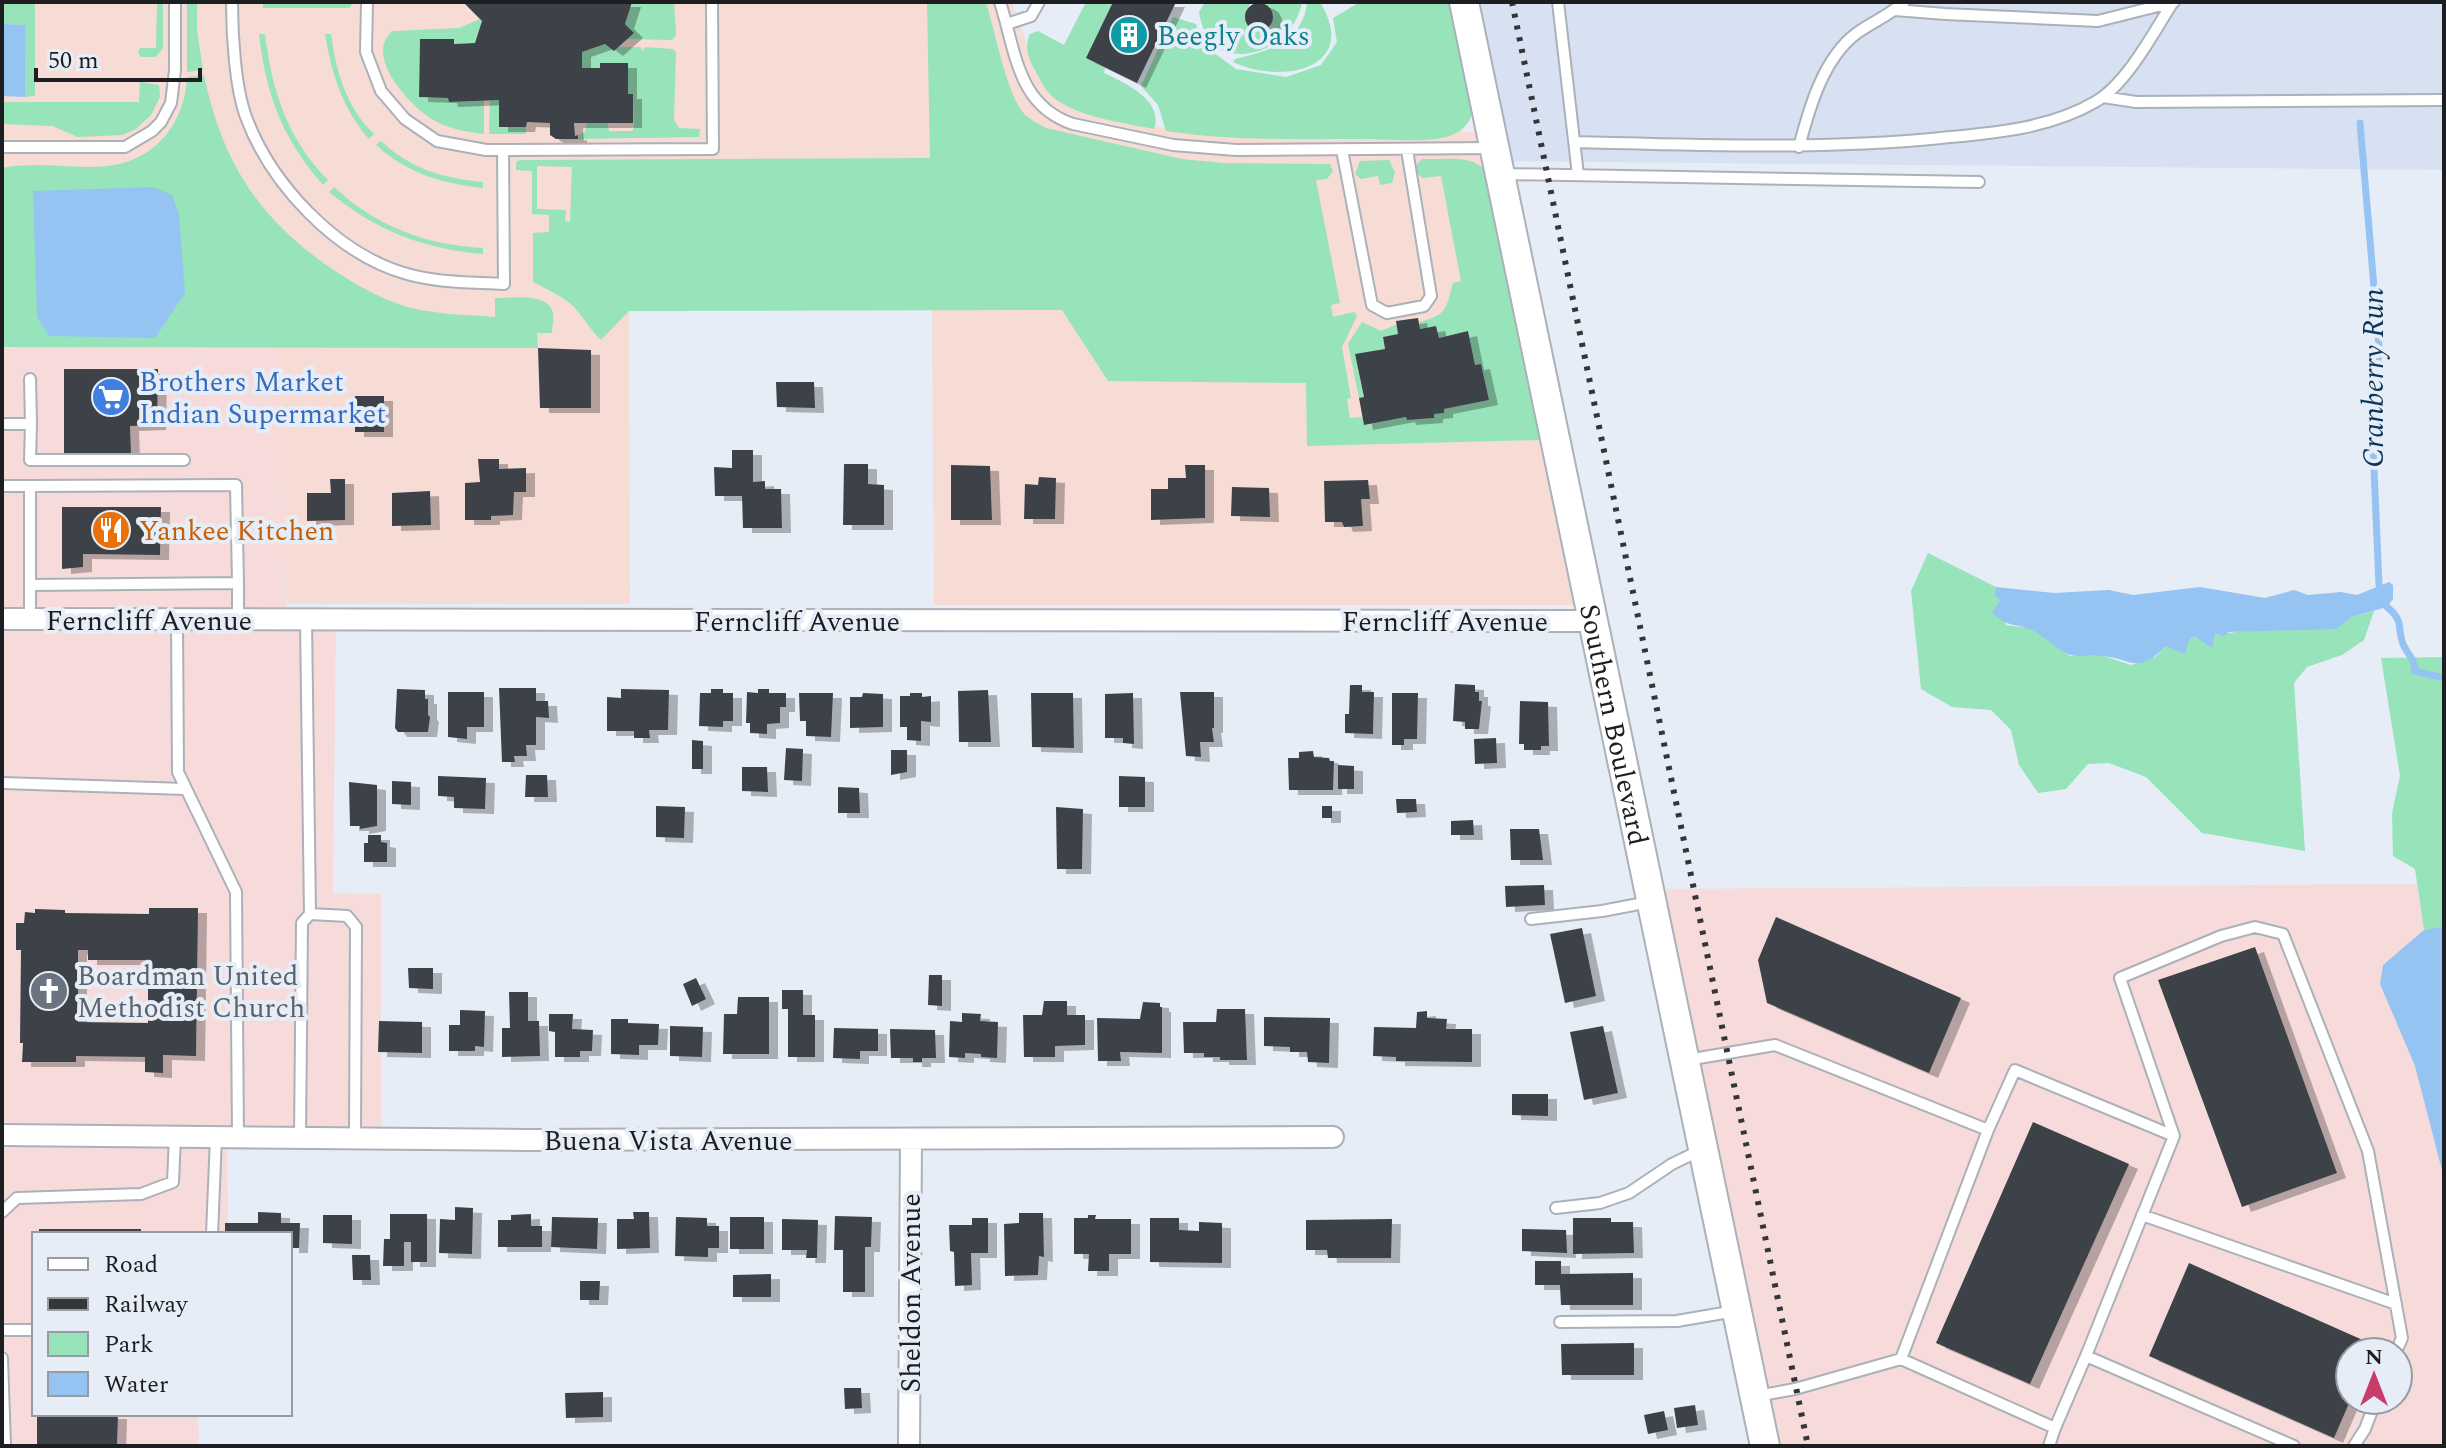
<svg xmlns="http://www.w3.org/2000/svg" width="2446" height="1448" font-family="Spectral,serif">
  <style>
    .commercial { fill: #f6dbda; fill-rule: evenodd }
    .built { fill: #d7e1f1 }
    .medical { fill: #f6dcd5 }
    .green { fill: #97e3ba; fill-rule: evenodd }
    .water { fill: #95c4f3 }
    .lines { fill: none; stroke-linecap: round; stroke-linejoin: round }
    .stream { stroke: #95c4f3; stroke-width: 7 }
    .building { fill: #3d424a; fill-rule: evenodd; filter: url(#shadow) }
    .lane-casing { stroke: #abb1b9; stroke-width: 14 }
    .street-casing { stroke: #abb1b9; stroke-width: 24 }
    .secondary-casing { stroke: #abb1b9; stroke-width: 32 }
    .lane { stroke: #fff; stroke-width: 10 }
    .street { stroke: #fff; stroke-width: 20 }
    .secondary { stroke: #fff; stroke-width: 28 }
    .rail { stroke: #333539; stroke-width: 6; stroke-dasharray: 4 8; stroke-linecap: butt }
    .labels { text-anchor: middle; stroke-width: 8; stroke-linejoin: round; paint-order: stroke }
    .culture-label { font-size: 28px; fill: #0d838f; stroke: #e7edf6; text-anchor: start }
    .shop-label { font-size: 28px; fill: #366cbe; stroke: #e7edf6; text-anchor: start }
    .food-label { font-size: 28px; fill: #c56008; stroke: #e7edf6; text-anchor: start }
    .street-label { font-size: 28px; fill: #1c1e21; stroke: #e7edf6 }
    .worship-label { font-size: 28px; fill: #5b616d; stroke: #e7edf6; text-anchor: start }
    .water-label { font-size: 30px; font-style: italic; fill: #0a365c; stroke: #e7edf6 }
  </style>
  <defs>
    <filter id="shadow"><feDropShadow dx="9" dy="5" stdDeviation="0" flood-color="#0004"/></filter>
  </defs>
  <rect width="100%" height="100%" fill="#e7edf6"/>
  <path class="commercial" d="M2,347L281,348L287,619L336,620L333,893L381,894V1139L227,1138L228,1234H34V1414H198L199,1446H2Z
    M2417,884L2424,930L2444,1015V1446H1765L1649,889ZM2350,1352H2398V1400H2350Z"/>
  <path class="built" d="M1464,2H2444V170L1497,161Z"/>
  <path class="medical" d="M2,2H1012L1035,66L1104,118L1208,135L1451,131L1492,133L1556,440L1540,441L1574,605H934L931,159L625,160L629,311L630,604H287L281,348L2,347Z"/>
  <path class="green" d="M2,2H35V96L25,97L26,25L2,24Z
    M157,2H163V48L156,57H141L138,53L140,48H156Z
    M187,2H216L197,3V30L203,70L187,72Z
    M263,2H353L350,8H263Z
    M632,2H674L676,35L672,40L627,39L634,33L625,24Z
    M927,2H986C995,32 1005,85 1021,110C1028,119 1037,123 1046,128L1182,159L1223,163L1330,164L1333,171L1327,179L1316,180L1340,303L1331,305L1333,317L1354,312L1357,316L1342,347L1351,398L1347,399L1350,418L1362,417L1365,425L1406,417L1407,420L1433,418L1434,414L1444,413V409L1489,400L1481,365H1475L1468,331L1439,338L1436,326L1420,329L1419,322C1447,315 1446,309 1453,283L1461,281L1441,176L1423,178L1416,173L1417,164L1422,159C1441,160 1473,154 1484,170L1540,440L1307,446L1306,383L1108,381L1062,310L629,311L601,340C590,330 583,316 572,305C561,295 546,289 533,282V233L549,232V215L532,214V171L516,170V162L520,160L930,158ZM537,166L572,167L570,222L565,221L566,210L537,209Z
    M1086,2H1113L1087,58L1105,68L1104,73C1125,83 1164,100 1154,129C1124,123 1068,116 1048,92C1042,85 1039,77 1035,70C1028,58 1024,47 1030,34L1038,31L1064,45Z
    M1205,2H1250L1245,20L1256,31L1270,27L1274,14L1263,2L1302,3C1291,57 1209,80 1199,12Z
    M1307,2H1320C1361,69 1281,85 1233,62L1235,59C1266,52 1304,41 1307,2Z
    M1360,2H1449L1472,114C1468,127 1459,133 1446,137C1423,143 1388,139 1365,139C1298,139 1232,141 1166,131L1158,105L1141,86L1173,17L1196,24L1200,36L1199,42L1236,69L1286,77L1321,65L1337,42L1333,18Z
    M480,19L482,21L475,43L454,44L453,39H420L419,97L448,98L450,102L484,100V134C467,132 450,129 435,121C411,108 362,55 393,31L459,28Z
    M259,34H265C272,90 287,139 328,180L323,185C282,138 266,95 259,34Z
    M325,34H331C336,71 346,107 374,134L369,139C342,108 332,74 325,34Z
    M605,44L614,51L619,47H641L642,52L645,47L673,49L676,52L674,120L679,128L700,129L699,137L578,139L580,134L585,132L587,123H608L609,131H632L634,128L633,94H628L600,64V68H582V52Z
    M204,75C222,162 259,219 332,269C361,288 392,306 427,311C449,315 472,315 495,317V298C511,298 549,292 553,313C554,319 552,327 552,333H537L538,348L2,347V168C38,160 78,171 114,165C159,157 185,120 187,77Z
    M140,82L159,85L160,97L151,115L136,129L123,135L78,137L52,126L2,124V102H139Z
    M490,100H499V127H526V134H489Z
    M381,141C411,169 442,178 483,182V188C441,183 408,174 376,145Z
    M1389,160L1395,172L1392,183L1380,185L1378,176L1361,179L1355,174L1360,161Z
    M334,187C376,226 425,245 483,248V254C423,249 375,230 329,192Z
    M1362,322L1381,331L1397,324L1398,334L1383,337L1385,349L1355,355L1364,397L1359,398L1348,344Z
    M1928,553L1996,587L1994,595L2000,601L2006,625L2027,628L2049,639L2070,656H2104L2131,665L2155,657L2166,646L2178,649L2190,638L2351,617L2374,611L2364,640L2342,655L2307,667L2294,683L2305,851L2202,833L2146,777L2109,763L2088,764L2066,789L2038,793L2019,765L2011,730L1991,710L1952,707L1921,689L1911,591Z
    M2444,657V926L2424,930L2415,869L2393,856L2392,813L2400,776L2381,658Z"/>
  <path class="water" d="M2,24L26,25L25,97L2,96Z
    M153,187L172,195L179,215L185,293L155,338L49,336L37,317L33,191Z
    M2389,582L2393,585V599L2387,607L2351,617L2336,629L2229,632L2224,636L2215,634L2212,648L2196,637L2190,638L2185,654L2166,646C2134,678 2131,656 2099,656C2090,655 2076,658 2068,654C2055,648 2045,636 2031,630C2013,622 2011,629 1992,613L2000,601L1994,595L1996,587L2054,593L2109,590L2133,595L2200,587L2265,598L2294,590L2308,595L2341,592L2357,595Z
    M2444,926V1178L2415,1066L2380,984L2383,965L2424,930Z"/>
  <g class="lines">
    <path class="stream" d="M2360,123L2379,346L2373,446L2379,585
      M2387,607C2407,623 2395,631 2405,648C2411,659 2413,656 2415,671L2444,678"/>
  </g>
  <path class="building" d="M463,2H632L625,24L634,33L614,51L605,44L582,52V68H600V63H628V94H633V123H574L575,136L578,135V139H556L550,135V123L527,122L526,127H499V100L449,102L448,98L419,97L420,39H454V44L475,43L482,21Z
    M1113,2H1176L1137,83L1086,58Z
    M1245 17a14 14 0 1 1 28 0a14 14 0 1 1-28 0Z
    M1418,318L1420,329L1436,326L1439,338L1468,331L1475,365L1481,364L1489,400L1444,409V413L1434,414V418L1407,420L1406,417L1364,425L1359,398L1364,397L1355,354L1385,349L1383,337L1398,334L1396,321Z
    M538,348L591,350V408H540Z
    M64,369H158L157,425L130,426L131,454H64Z
    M776,382H814L815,408L777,407Z
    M355,396H384V432H355Z
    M732,450H753V482L765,481V489H781L782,528H743L742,496H715L714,467L732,468Z
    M478,459H499V469L526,468V492H514L513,515L491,516V520H465V483L480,482Z
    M844,464H868V484L884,485V525H843Z
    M951,465L990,466L992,520H951Z
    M1185,465H1205V518L1151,520V489H1168V478H1186Z
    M1039,477L1056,478L1055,519H1024L1025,484L1038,485Z
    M330,479H345V520L307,521V493H331Z
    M1368,480L1370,499H1361L1363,526L1344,527L1342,522H1325L1324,481Z
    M1232,487L1269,488L1270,517L1231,516Z
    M430,491L431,525L392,526V493Z
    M62,507H161L160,555L83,554V567L62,569Z
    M1455,684L1475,685V692H1479V701H1482L1479,729H1465V722L1453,721Z
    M1350,685H1362V692H1374L1373,734L1345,733V714H1349Z
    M499,688H536V701H548L549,718L536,717V745H526L527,756H514L515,762H502Z
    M397,689L425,690V699H428V715L430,717L428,732H398L395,728Z
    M621,689L669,690L668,730H649L650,738H634V731H607V697L621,698Z
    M711,689H723V693H733V721H723V727L699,726L700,693H711Z
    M758,689H769V693H786V707H780V723L767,724V734L750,733V723H746L747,692L758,693Z
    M988,690L991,742H959L958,691Z
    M448,692H484V727H467V739L448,737Z
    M1180,692H1214V728H1212L1214,742H1200L1201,757L1186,756Z
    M799,693H833L831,737L806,736V721H800Z
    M863,693L883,694V727L850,728V697H862Z
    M910,693H922V697L931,696V722L921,721V741L907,740V727H900V696H910Z
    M1031,693H1073L1074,748L1032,747Z
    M1133,693L1134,744L1123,743V738H1105V694Z
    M1392,693H1418L1417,739H1404V745H1392Z
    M1520,701L1548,702L1549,746H1541V750H1524V744H1519Z
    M1496,738L1497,763L1475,764L1474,739Z
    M692,740L703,741V769H692Z
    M786,748L803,749L802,781L784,780Z
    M891,750H907V772L891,775Z
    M1313,751L1314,757L1329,758L1330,761H1334L1333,790H1289L1288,758H1299V752Z
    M1338,765L1354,766V789H1338Z
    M742,767H767L768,792L742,791Z
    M526,775H547L548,797H525Z
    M438,776L486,778L485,809L454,808V797L438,796Z
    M1119,776L1145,777V807H1119Z
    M392,781L411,782V805L392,804Z
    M349,782L377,785V826L360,829V826H350Z
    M838,787L859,788L860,813H838Z
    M1396,799H1416L1417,812L1397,813Z
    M656,806L685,807L684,838L656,837Z
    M1322,806H1332V818H1322Z
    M1056,807L1083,809L1082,869H1057Z
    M1473,820L1474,835H1451V821Z
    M1510,829H1539L1543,860H1511Z
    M368,835H381V842L387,843V862H364V843H368Z
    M1544,885L1545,905L1506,907L1505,886Z
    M149,908H198L196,1056L163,1055V1073L145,1072V1057L76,1056V1062H22L23,1043H20L21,950H16V923H24L25,912L35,913V909L65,910V913L149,914ZM78,950H88V960H148V1023L78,1022Z
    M1776,917L1961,998L1929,1073L1767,1003L1758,960Z
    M1582,928L1596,996L1565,1003L1550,934Z
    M2255,947L2337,1173L2242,1207L2158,980Z
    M408,968H433V989L409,988Z
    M929,975H942V1006L928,1005Z
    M696,978L706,999L692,1006L683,984Z
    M782,990H803V1015H815V1057H788V1009H782Z
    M509,992H528V1021H539L540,1056L502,1057V1028H510Z
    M738,997H769V1054H723L724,1014H737Z
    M1044,1001H1067V1015H1085V1045L1055,1046V1057H1024L1023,1015H1042Z
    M1143,1002L1160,1003V1007H1162V1053L1120,1052L1121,1061H1098L1097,1018L1140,1019Z
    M1217,1009H1245L1247,1060H1220V1057H1204V1053H1184L1183,1022H1216Z
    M460,1010L485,1011L484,1047L475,1046V1051H449V1025H460Z
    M1427,1011V1018L1447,1019L1446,1029H1472V1062L1396,1061V1057L1373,1056L1374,1027L1416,1028L1417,1012Z
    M962,1013L981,1014L980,1021L998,1022L997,1058L981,1057V1054L965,1053V1058L949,1057L950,1021L962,1022Z
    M549,1014H573L572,1029L593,1030L592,1051H580V1057H555V1032L549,1031Z
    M1264,1017L1330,1018L1329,1063L1308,1062L1307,1052H1290V1047L1264,1046Z
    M611,1019H628V1023L659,1024L658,1045H639V1055L611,1054Z
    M379,1021L422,1022V1053L378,1052Z
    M670,1026L703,1027L702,1057L670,1056Z
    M1603,1026L1618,1093L1584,1100L1570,1032Z
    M834,1028L878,1029V1051H860V1059L833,1058Z
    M890,1029L935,1030L936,1058H922V1062H913V1058H891Z
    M1512,1094H1548V1116L1512,1115Z
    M2033,1122L2129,1164L2030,1384L1936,1343Z
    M455,1207L473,1208L472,1254L439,1253L440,1219L455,1220Z
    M258,1212L281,1213V1223H300L299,1248H290V1234H225V1223H258Z
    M633,1212H649L650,1248L617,1249V1219H634Z
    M1019,1213H1043L1044,1257L1039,1256L1038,1275L1005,1276L1004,1224L1019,1223Z
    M390,1214H427V1262H411V1242H404V1266H383L384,1239H390Z
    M531,1214V1226H542V1247H498V1220H511V1215Z
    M323,1215H352V1244L323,1243Z
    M1088,1215H1096L1095,1219H1131V1254H1109V1271H1088L1089,1254H1074V1218H1088Z
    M835,1216L872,1217L871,1247H865V1292H843V1250H834Z
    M552,1217L598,1218L597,1249L551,1247Z
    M676,1217L707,1218V1226H719V1248H708V1257L675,1256Z
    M730,1217H764V1249H730Z
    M972,1218H988V1253H971L972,1285L955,1286L954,1252L950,1251L949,1225H972Z
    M1150,1218H1179V1230L1199,1231V1222L1222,1223V1263L1150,1262Z
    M1573,1218H1611V1222H1633L1634,1253L1573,1254Z
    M782,1219L818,1220L817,1258H806L807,1250H782Z
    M1392,1219L1391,1258H1328L1327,1250H1306V1220Z
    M39,1229H141V1234H39Z
    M1522,1229L1566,1230L1567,1253L1522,1251Z
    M352,1255H370L371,1280H353Z
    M1535,1261H1561V1274L1633,1273V1305H1561L1560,1285H1535Z
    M2189,1263L2374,1345L2371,1352H2350V1401L2334,1438L2149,1356Z
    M771,1274V1297H733V1275Z
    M580,1281H600L599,1300H580Z
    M1634,1343V1375H1562L1561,1344Z
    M844,1388H861L862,1408L845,1409Z
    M603,1392V1417L566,1418L565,1393Z
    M1695,1405L1698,1425L1677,1428L1674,1408Z
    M1664,1411L1668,1430L1648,1434L1644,1415Z
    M37,1414H118L117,1446H37Z"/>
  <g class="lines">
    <defs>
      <path id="lane" d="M232,2C232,34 235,87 246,117C271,184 336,254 407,274C438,283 472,282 504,284L503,150
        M367,2L366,52L381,91L405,119L437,141L486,150L713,149L712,2
        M1000,2C1016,52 1017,105 1073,124L1173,145L1236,150L1493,148
        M1558,2L1578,175
        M1895,10L1945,14L2098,21L2174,2
        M1007,24L1031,16L1039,2
        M2103,97L2136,102L2444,100
        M1575,142C1697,145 1819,150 1941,138C1992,133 2049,129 2095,102C2127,84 2153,33 2173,2
        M2,147H125L152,131L161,122L171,103L175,70V2
        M1799,147C1809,109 1823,58 1857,33C1872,22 1890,15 1904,2
        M1342,150L1372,305L1387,313L1424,306L1431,296L1407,150
        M1502,174L1979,182
        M2,424H31L30,379
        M31,424L30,460H184
        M2,486H30V619
        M30,486L236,485L238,583
        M30,585L238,583V620
        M177,620L178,772L236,892L238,1137
        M306,620L310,914L347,916L356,927L355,1138
        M2,783L185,789
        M1531,919L1602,911L1649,902
        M1687,1060L1775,1045L1988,1130L1901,1359L1795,1389L1757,1396
        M1988,1130L2015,1070L2174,1136
        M300,1138L302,923L310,914
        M1556,1208L1600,1203L1629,1193L1672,1164L1701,1150
        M2,1212L17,1198L141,1194L173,1182L175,1137
        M2142,1215L2396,1304
        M212,1234L216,1137
        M1560,1322L1677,1321L1735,1311
        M2,1330H34
        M2086,1356L2174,1136L2120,978L2221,936L2255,927L2283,934L2368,1151L2402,1338L2396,1352
        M2,1358L5,1446
        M1901,1359L2055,1428L2049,1446
        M2055,1428L2086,1356L2294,1446
        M2354,1446L2365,1429L2376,1400"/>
      <path id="street" d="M2,619L1593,621
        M2,1135L524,1140L1333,1137
        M909,1446L911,1140"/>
      <g id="secondary">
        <path id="s1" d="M1464,2L1765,1446"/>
      </g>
    </defs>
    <use href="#lane" class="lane-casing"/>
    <use href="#street" class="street-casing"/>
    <use href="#secondary" class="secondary-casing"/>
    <use href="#lane" class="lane"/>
    <use href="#street" class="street"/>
    <use href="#secondary" class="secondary"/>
    <path class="rail" d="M1512,2L1808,1446"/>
  </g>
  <defs>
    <symbol id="building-disc" viewBox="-11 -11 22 22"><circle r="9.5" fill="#0f9aa8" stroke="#e7edf6"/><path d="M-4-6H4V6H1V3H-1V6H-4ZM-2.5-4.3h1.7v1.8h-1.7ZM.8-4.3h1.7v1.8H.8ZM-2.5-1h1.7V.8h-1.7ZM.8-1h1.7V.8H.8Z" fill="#fff"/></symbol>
    <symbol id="supermarket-disc" viewBox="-11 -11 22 22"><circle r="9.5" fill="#3f7fe0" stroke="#e7edf6"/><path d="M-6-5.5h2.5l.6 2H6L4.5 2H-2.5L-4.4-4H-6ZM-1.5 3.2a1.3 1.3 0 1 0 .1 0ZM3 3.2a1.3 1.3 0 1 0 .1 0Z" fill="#fff"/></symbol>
    <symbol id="restaurant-disc" viewBox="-11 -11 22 22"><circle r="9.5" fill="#e8710a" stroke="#e7edf6"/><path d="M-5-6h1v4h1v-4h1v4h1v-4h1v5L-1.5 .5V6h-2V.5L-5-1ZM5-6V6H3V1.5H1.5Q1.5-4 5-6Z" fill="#fff"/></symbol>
    <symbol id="church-disc" viewBox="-11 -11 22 22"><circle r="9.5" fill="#6b7280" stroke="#e7edf6"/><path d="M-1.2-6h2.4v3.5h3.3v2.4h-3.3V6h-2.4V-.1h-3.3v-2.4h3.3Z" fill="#fff"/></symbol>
  </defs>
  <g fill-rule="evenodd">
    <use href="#building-disc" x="1107" y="13" width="44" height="44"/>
    <use href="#supermarket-disc" x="89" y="375" width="44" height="44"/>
    <use href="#restaurant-disc" x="89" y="508" width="44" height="44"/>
    <use href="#church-disc" x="27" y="969" width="44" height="44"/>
  </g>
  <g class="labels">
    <g class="culture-label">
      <text x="1157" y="45">Beegly Oaks</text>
    </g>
    <g class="shop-label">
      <text x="139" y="391">Brothers Market<tspan x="139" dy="32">Indian Supermarket</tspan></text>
    </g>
    <g class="food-label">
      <text x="139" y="540">Yankee Kitchen</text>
    </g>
    <g class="street-label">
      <text x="149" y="630">Ferncliff Avenue</text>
      <text x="797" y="631">Ferncliff Avenue</text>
      <text x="1445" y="631">Ferncliff Avenue</text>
      <text dy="10" stroke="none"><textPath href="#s1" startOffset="738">Southern Boulevard</textPath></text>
      <text x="668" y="1150">Buena Vista Avenue</text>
      <text transform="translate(910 1293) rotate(-90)" y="10">Sheldon Avenue</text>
    </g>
    <g class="worship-label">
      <text x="77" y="985">Boardman United<tspan x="77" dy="32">Methodist Church</tspan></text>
    </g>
    <g class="water-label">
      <text transform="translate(2373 378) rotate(-90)" y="10">Cranberry Run</text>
    </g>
  </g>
  <rect width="2446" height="1448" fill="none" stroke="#1c1e21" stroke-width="8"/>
  <rect x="32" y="1232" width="260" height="184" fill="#e7edf6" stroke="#969aa1" stroke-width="2"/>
  <rect x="48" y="1258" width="40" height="12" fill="#ffffff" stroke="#969aa1" stroke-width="2"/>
  <text x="104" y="1272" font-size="24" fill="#1c1e21">Road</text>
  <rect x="48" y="1298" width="40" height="12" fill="#333539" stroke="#969aa1" stroke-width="2"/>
  <text x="104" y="1312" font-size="24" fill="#1c1e21">Railway</text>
  <rect x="48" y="1332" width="40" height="24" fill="#97e3ba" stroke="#969aa1" stroke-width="2"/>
  <text x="104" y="1352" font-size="24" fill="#1c1e21">Park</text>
  <rect x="48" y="1372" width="40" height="24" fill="#95c4f3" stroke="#969aa1" stroke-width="2"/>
  <text x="104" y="1392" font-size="24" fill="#1c1e21">Water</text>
  <g transform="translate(2374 1376)"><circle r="38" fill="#e7edf6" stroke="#969aa1" stroke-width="2"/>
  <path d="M0-6L14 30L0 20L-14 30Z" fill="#c83b6b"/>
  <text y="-12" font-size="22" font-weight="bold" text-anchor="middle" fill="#1c1e21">N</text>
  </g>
  <path d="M36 68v12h164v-12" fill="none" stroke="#1c1e21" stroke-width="4"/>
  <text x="48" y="68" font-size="24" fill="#1c1e21" stroke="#e7edf6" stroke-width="6" paint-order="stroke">50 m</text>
</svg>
